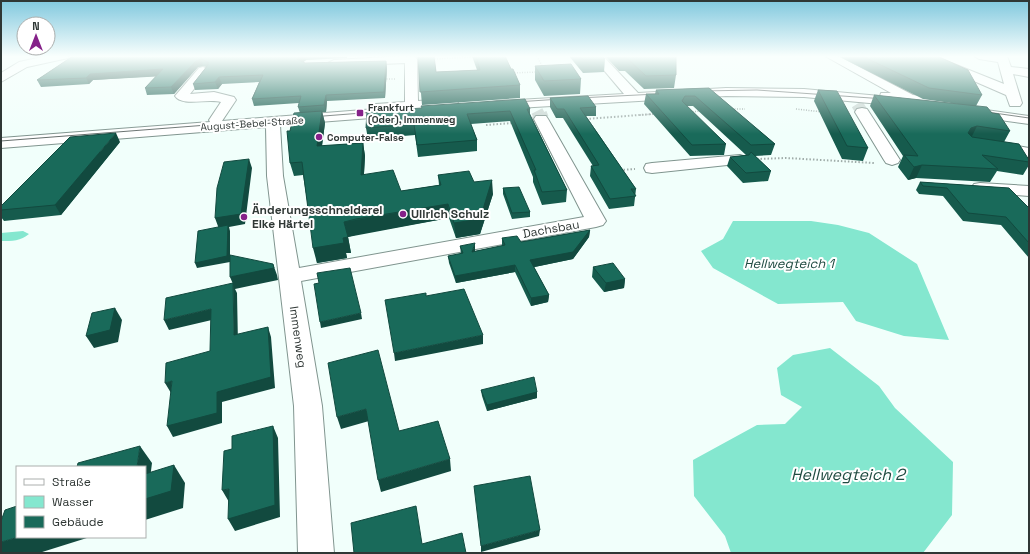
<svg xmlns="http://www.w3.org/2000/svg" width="1030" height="554" font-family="'Space Grotesk',sans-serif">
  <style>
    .water { fill: #84e7cf }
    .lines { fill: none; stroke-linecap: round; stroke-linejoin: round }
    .minor-tunnel-far1 { stroke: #cad7d3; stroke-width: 12; stroke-dasharray: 12 6; stroke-linecap: butt }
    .minor-tunnel { stroke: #cad7d3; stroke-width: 16; stroke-dasharray: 16 8; stroke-linecap: butt }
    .minor-casing { stroke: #80958f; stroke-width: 2 }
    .path-far1 { stroke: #a0aca9; stroke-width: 1.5; stroke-dasharray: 1 1.5; stroke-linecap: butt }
    .path { stroke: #a0aca9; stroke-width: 2; stroke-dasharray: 1.5 2; stroke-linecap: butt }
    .minor { fill: #fff; fill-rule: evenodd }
    .tram { stroke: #666f6d; stroke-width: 1 }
    .wall { fill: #165b4d }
    .shaded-wall { fill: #124a3f }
    .building { fill: #196a5a; stroke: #124a3f }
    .poi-dot { fill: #852189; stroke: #fff; stroke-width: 1.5 }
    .labels { text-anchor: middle; stroke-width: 4; stroke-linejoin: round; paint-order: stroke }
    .far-poi-label { font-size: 10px; font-weight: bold; fill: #2f3735; stroke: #fff; text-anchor: start }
    .far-street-label { font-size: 10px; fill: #2f3735; stroke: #fff }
    .poi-label { font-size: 12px; font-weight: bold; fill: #2f3735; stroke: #fff; text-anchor: start }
    .street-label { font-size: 12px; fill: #2f3735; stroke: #fff }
    .water-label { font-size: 13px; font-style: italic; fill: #1f4b41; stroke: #fff }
    .near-water-label { font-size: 16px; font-style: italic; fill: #1f4b41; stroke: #fff }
  </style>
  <rect width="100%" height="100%" fill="#f1fffb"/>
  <path class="water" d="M733,221H811L838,225L869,233L917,264L949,340L904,336L856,321L843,302L778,304L713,268L701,251L723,239Z
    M23,231L29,234C21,241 12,241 1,241V233Z
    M830,348L879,386L895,408L953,462L952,515L923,553H731L725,536L694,496L693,460L757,425L785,424L802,407L781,395L777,368L793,355Z"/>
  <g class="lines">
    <path class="minor-tunnel-far1" d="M857,104L862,112
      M537,111L539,115"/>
    <path class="minor-tunnel" d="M539,114L541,119"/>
    <defs>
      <path id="minor" d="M47,56H69L68,58L27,67L1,82V73L19,62Z
        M405,56L415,57L417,59L418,101L451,99L456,100L458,103L456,106L419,109L417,114H407L405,110H402L404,112L402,115L397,116L280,125L283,176L299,268L584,217L534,119L536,116H546L548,119L606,221L603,225L596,227L301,281L322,406L334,553H298L294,406L267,176L266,127L1,148V138L210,122L209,120L221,102C208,98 182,107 175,96L199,68L203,67L209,70L190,94L214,92L234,97L236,100L222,121L376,109L374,107L376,104L405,102V63L334,66L328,63L334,60Z
        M592,56H603L638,93L726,88L804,89L880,96L881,93H891L825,56H838L913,95L967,102L972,103L974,106L972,108L1029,116V124L971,116L966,115L964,112L966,110L908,103L902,106L804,97L726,96L497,109L492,108L490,105L492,102L497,101L624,94Z
        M920,56H934L1004,84L998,62L979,59L974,56H1007L1011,67L1029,69V77L1013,74L1022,103L1020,106H1010L1006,95L921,58Z
        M862,108L867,109L900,160L898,163L892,165L886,163L884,160L855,112L857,109Z
        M995,142L1029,148V158L990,150L987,147L990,144Z
        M740,155L746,157L748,160L746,163L652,173L646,172L644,168L646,164L652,163Z
        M980,183L1029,186V196L974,192L971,188L974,184Z"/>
    </defs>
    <use href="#minor" class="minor-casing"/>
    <path class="path-far1" d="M537,56L543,68
      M432,59L475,57
      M512,73L537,72
      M384,79H395
      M732,109H745
      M796,109L823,112
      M690,112L701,111
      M640,115L655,114"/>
    <path class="path" d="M586,119L653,114
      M486,125L513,123
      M757,159L786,158L874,163
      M620,170L635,169"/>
    <use href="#minor" class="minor"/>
    <path class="tram" d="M701,91L757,90L885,99
      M579,98L657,94
      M516,102L561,99
      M980,111L1029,118
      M1,141L414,109"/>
  </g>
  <path class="wall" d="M73,56H347V58L306,60L303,62L305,63L386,61L387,68L385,98L327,101L326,112H322L325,123L322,146L363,143L365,156L364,174L401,191L439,185L438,175L474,182L493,194L480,234L456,238L449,218L359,234L348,237L351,253H346L347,258L317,263L303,175L294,176L290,163V131L300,113L298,107L299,103L254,106L252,99L259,82L222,84L218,89L195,90L193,84L206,67L203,66L198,67L174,94L147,95L145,88L156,76L93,80L89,84L41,87L37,80Z
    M416,56H434L436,72L477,70L472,56H505L511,69L520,85V98L422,105L418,58Z
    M569,56H602L605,59L604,72L583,73Z
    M605,56H676V75L674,88L644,89L625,71H619Z
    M838,56H937L982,95L976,106L992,113L1010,131L1004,142L1029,160V165L1023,175L997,171L990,182L916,178L908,180L898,167L903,156L870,106L874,95L958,104L923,99Z
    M535,66L581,79L580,94L544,96L535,80Z
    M709,88L775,144L771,155L755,156L771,171L768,181L743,183L727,166L730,157L746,155L693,106H686L726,144L724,155L690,156L644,104L646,94H655L656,90Z
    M818,90L868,148L863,161L842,159L814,101Z
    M550,98L596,107V116H586L636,189L634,206L609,209L590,176L591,166H593L563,118H556L550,107Z
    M530,109V114L567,190L566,202L542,205L533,182V177L510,121L471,124L477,140V151L418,157L415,135L368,139L366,128L367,112Z
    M120,142L61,215L4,221L1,217V206Z
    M920,182L1009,188L1029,208V258L1001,225L963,221L943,196L919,194L916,190Z
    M503,188L530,212V217L512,219L503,194Z
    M590,230L589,237L573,259L534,267L549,295L548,302L531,306L515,272L456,283L449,263L448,256L461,254L460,246L475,251L502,246V238L521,242Z
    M593,267L625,279L624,288L604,292L592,277Z
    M481,390L537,392V398L487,411L482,396Z"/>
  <path class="shaded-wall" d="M302,56H305L306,60L299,66L297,59Z
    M201,59L203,66L198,67L174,94L171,87L196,61Z
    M386,61L387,68L385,98L384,92Z
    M163,69L165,76L93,80L89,84L86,78L90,74Z
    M219,77L222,84L218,89L215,82Z
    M326,95L327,101L326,112L324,105Z
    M322,111L325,123L320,160L317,146Z
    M977,126L971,138L965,140L971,128Z
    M116,133L120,142L61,215L55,205Z
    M363,143L365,156L363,189L361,175Z
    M249,159L252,168L245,224L229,227L230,231V262L197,268L195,263L219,229L215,218Z
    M922,165L916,178L908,180L914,167Z
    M492,180L493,194L480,234L456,238L454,223Z
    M448,204L449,218L348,237L344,222Z
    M590,230L589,237L573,259L530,268V260Z
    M348,237L351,253H346L347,258L317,263L313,248L343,238Z
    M475,243V251L472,259V252Z
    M273,264L277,275L278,280L235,289L237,293L238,345L234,335L233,284L230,277Z
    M515,265V272L456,283L455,276Z
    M625,279L624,288L604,292L606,283Z
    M549,295L548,302L531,306V298Z
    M115,308L122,320L118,342L94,348L86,336Z
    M211,309L216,319L169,330L164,320Z
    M361,313L362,319L321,328L320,322Z
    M268,327L271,337L275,388L222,402V423L173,437L167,426L217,392Z
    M483,335V344L395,361L394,353Z
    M172,381L171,393L165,383Z
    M537,392V398L487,411V405Z
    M366,409L369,421L341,429L337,417Z
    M273,426L278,438L280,517L235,531L228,519Z
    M140,446L152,463L148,494L145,491V467H137Z
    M450,459L451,471L381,492L378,480Z
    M174,465L185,483L183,508L145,520V499Z
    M229,489V502L222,490Z
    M540,530L539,536L481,552V546Z
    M19,537H90L39,553H2L1,552V542Z"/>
  <path class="building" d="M73,56H302L297,59L305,63L386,61L384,92L326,95L324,105L298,107L301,96L252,99L263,75L219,77L215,82L193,84L208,65V62L201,59L196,61L171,87L145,88L163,69L90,74L86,78L37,80Z
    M418,56H434L436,72L480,70L476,56H505L511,69H513L520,85L420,92Z
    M580,56H602L605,59L584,60Z
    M618,56H676V75L646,76L627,58H621Z
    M862,56H937L968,70L982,95L929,88Z
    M571,64L581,79L544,81L535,66Z
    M709,88L775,144L751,145L695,96H685L682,101L726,144L692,145L646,94H659L656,90Z
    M818,90L837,91L868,148L847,146Z
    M874,95L987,107L992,113L999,114L1010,131L977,126L971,128L968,133L972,137L1019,144L1029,160V162L982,155L998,169L922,165L914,167L904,155L918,156Z
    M588,96L596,107L580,108L636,189H631L636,196L610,199L591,166L599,165L564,109H557L550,98Z
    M525,99L530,109H527L567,190L542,192L534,170H536L510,111L467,114L477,140L417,145L414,124L366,128L367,112L422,108L421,106Z
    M322,111L317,146L363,143L361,175L393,170L401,191L441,185L438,175L469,171L474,182L492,180L480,219L454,223L448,204L356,219L344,222L348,237L343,238L344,243L313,248L302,162L290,163L287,131H290L294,113Z
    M116,133L55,205L1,210V206L70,137Z
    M751,152L771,171L746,173L730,157L749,155Z
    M249,159L241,214L215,218L217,188L224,162Z
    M920,182L1009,188L1029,208V243L1006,217L968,213L947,188L923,186Z
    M519,187L530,212L512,213L503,188Z
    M228,225L227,256L195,263L198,231Z
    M590,230L573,252L530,260L549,295L531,298L515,265L455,276L448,256L463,253L460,246L475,243L472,252L505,245L502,238L517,236L521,242Z
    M230,255L273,264L274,268L230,277Z
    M613,263L625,279L606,283L593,267Z
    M350,268L361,313L320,322L314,284L319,283L317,273Z
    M233,283L234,335L268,327L271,377L217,392V413L167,426L172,381L165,383L166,363L210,351L211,309L164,320L166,298Z
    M464,289L483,335L394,353L385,300L426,293V296Z
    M115,308L110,330L86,336L92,313Z
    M378,350L399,431L438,421L450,459L378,480L366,409L337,417L328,363Z
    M534,377L537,392L487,405L481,390Z
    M273,426L275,505L228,519L229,489L222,490L224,451L232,449V436Z
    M140,446L137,467H77L78,463Z
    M174,465L171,491L145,499V474Z
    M530,476L540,530L481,546L474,486Z
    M17,506V537H19L1,542V521L5,510Z
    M416,506L422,544L462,533L466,553H354L351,523Z"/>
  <linearGradient id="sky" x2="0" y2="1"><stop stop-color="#80c8de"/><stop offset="0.42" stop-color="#f9fffd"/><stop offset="1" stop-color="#f9fffd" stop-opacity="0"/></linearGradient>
  <rect width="1030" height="134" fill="url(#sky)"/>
  <g class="poi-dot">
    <rect x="356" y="109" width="8" height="8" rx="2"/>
    <circle cx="319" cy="137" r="4"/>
    <circle cx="403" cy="214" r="4"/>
    <circle cx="244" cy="217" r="4"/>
  </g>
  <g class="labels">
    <g class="far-poi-label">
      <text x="368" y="111">Frankfurt<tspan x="368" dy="12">(Oder), Immenweg</tspan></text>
      <text x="327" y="141">Computer-False</text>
    </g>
    <g class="far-street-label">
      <text transform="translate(252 123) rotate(-4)" y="4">August-Bebel-Straße</text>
    </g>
    <g class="poi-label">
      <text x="252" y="214">Änderungsschneiderei<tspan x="252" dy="14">Elke Härtel</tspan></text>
      <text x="411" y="218">Ullrich Schulz</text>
    </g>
    <g class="street-label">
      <text transform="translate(551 229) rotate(-10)" y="4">Dachsbau</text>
      <text transform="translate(298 337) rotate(82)" y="4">Immenweg</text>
    </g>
    <g class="water-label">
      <text x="789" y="268">Hellwegteich 1</text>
    </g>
    <g class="near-water-label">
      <text x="848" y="480">Hellwegteich 2</text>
    </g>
  </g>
  <rect width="1030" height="554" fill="none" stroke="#2f3735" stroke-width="4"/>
  <rect x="16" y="466" width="130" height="72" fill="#ffffff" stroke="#acafae"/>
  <rect x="24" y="479" width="20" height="6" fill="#ffffff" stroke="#acafae"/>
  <text x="52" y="486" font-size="12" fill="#2f3735">Straße</text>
  <rect x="24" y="496" width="20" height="12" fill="#84e7cf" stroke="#acafae"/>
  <text x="52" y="506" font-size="12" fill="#2f3735">Wasser</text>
  <rect x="24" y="516" width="20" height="12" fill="#196a5a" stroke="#acafae"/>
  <text x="52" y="526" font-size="12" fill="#2f3735">Gebäude</text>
  <g transform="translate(36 36)"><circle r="19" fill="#ffffff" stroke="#acafae"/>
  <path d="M0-3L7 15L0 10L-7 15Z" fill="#852189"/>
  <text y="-6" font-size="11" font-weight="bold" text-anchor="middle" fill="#2f3735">N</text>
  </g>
</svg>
